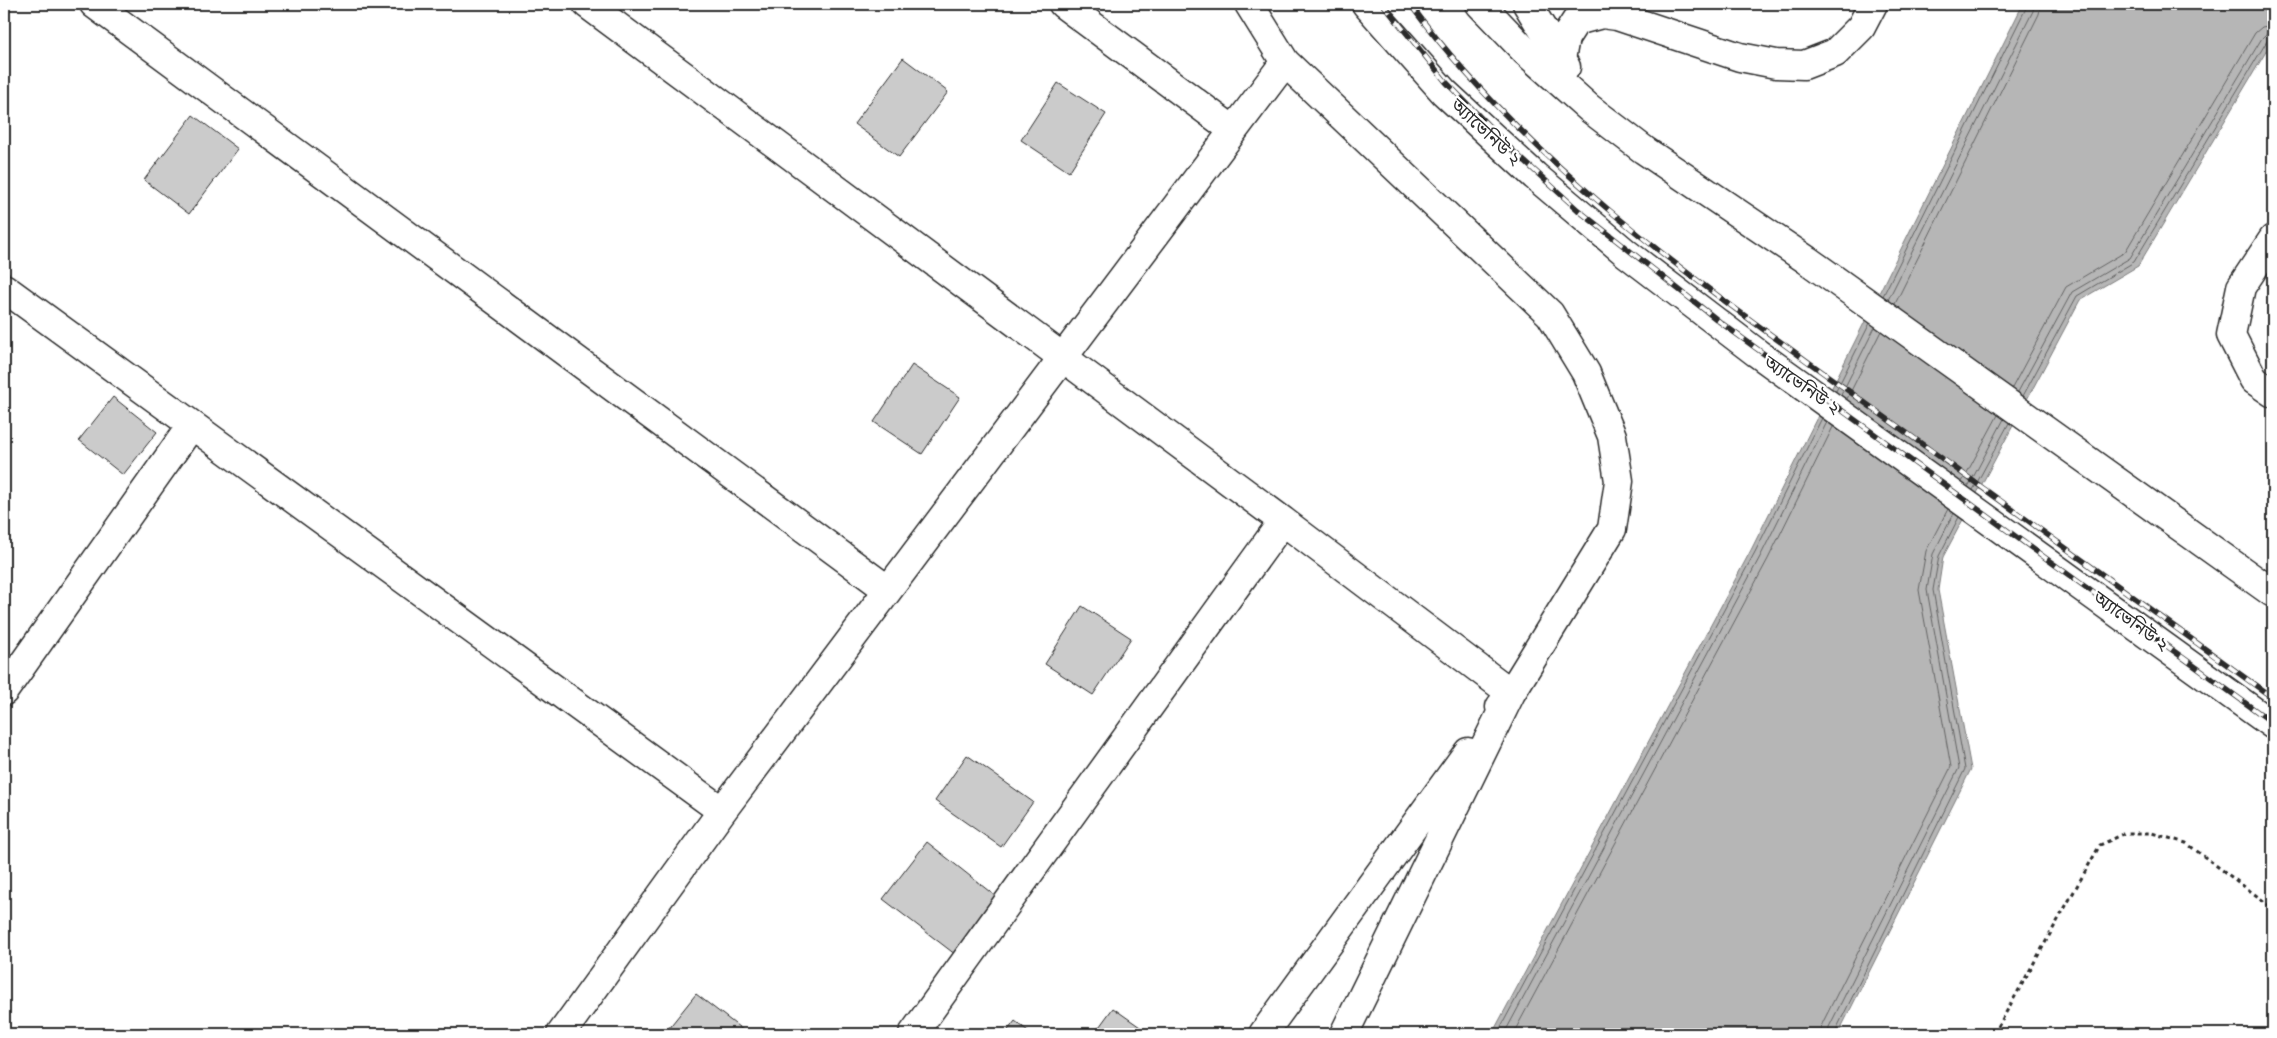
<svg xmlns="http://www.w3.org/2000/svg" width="2277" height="1038" font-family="Dekko,'Noto Sans Bengali',sans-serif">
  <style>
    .water { fill: #b6b6b6; stroke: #7e7e7e }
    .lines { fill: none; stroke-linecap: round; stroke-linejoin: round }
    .shore { stroke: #636363; stroke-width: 1 }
    .building { fill: #cbcbcb; stroke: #2b2b2b }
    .minor-casing { stroke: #2b2b2b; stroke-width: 31 }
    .secondary-casing { stroke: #2b2b2b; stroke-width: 31 }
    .path { stroke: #2b2b2b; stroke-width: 3; stroke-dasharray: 4 4; stroke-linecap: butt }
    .minor { stroke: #fff; stroke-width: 28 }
    .secondary { stroke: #fff; stroke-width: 28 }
    .rail-casing { stroke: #2b2b2b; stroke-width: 5.5 }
    .rail { stroke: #fff; stroke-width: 4; stroke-dasharray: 11; stroke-linecap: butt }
    .labels { text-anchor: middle; stroke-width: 4.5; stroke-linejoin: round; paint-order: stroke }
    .street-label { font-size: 18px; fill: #2b2b2b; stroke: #fff }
  </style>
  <rect width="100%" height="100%" fill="#fff"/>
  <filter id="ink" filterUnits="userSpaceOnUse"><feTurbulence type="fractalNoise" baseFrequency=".02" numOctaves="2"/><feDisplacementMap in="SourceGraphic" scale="10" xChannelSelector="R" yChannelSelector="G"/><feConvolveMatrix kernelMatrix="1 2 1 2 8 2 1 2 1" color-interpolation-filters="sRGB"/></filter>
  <g filter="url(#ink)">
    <path class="water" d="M2023,4H2273V40L2138,266L2080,300L1943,557L1938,590L1971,769L1838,1034H1492L1751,550Z"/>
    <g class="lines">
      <path class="shore" d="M1883,296L2028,4
        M1888,300L2033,11L2034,4
        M1895,304L2039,14L2041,4
        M2012,388L2066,287L2125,252L2255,33L2262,27L2273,25
        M1836,391L1870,323
        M2018,392L2072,292L2130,258L2262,38L2267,33L2273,32
        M1841,395L1875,327
        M2023,396L2077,296L2134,262L2267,41L2273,38
        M1847,399L1881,331
        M1962,482L1998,415
        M1968,487L2004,419
        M1973,490L2009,423
        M1497,1034L1755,552L1822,418
        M1504,1034L1761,555L1827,422
        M1513,1034L1768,559L1833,427
        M1820,1034L1822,1024L1951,767L1919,590L1926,551L1948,509
        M1828,1034L1829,1027L1959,768L1927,590L1933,554L1954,513
        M1834,1034L1965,769L1933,590L1939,556L1959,517"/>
    </g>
    <path class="building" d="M903,58L948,92L899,157L854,124Z
      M1058,83L1106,114L1069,172L1021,140Z
      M193,115L238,149L189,214L144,180Z
      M912,365L960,397L922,454L874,422Z
      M113,397L157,432L123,475L79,440Z
      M1082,606L1131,638L1093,695L1045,664Z
      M967,755L1033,802L1001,847L935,801Z
      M927,842L1004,903L960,958L883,899Z
      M696,994L748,1034H664Z
      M1113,1008L1150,1034H1094Z
      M1015,1021L1032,1034H1005Z"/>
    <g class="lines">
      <defs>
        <path id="minor" d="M94,4L888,590
          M587,4L1283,521L913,1034
          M1063,4L1233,130
          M1249,4L1285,62L1550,314L1586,373L1612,436L1619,481L1612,529L1511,693L1344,1034
          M1527,4L1566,67
          M1561,59L1565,38L1576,21L1602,14L1617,16L1740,57L1776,64L1804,65L1835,53L1861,27L1873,4
          M2273,239L2241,287L2231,335L2254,380L2273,393
          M4,288L722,811L561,1034
          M1283,521L1511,693L1500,707
          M4,691L191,426
          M722,811L1285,62
          M1263,1034L1468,752"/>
        <path id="secondary" d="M1366,4L1444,92L1535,176L1626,253L1757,353L2273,725
          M1480,4L1526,52L1589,108L1644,150L1807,260L2273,593"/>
      </defs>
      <use href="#minor" class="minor-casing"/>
      <use href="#secondary" class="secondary-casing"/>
      <path class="path" d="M1994,1034L2100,845L2126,833H2152L2186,843L2273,908"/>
      <use href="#minor" class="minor"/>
      <use href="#secondary" class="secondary"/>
      <defs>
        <path id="rail" d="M1383,4L1446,82L1512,150L1578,210L1720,322L2273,723
          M1410,4C1529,165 1696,281 1857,397C1996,497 2134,598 2273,698"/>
      </defs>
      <use href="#rail" class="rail-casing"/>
      <use href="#rail" class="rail"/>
    </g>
  </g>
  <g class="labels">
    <g class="street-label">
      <text transform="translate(1486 132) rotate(43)" y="6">অ্যাভেনিউ ২</text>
      <text transform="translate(1802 385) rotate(35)" y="6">অ্যাভেনিউ ২</text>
      <text transform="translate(2131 621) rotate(36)" y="6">অ্যাভেনিউ ২</text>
    </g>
  </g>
  <rect width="2277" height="1038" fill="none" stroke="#fff" stroke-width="20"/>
  <rect x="10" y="10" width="2257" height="1018" fill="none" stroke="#2b2b2b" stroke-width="2" filter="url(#ink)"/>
</svg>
